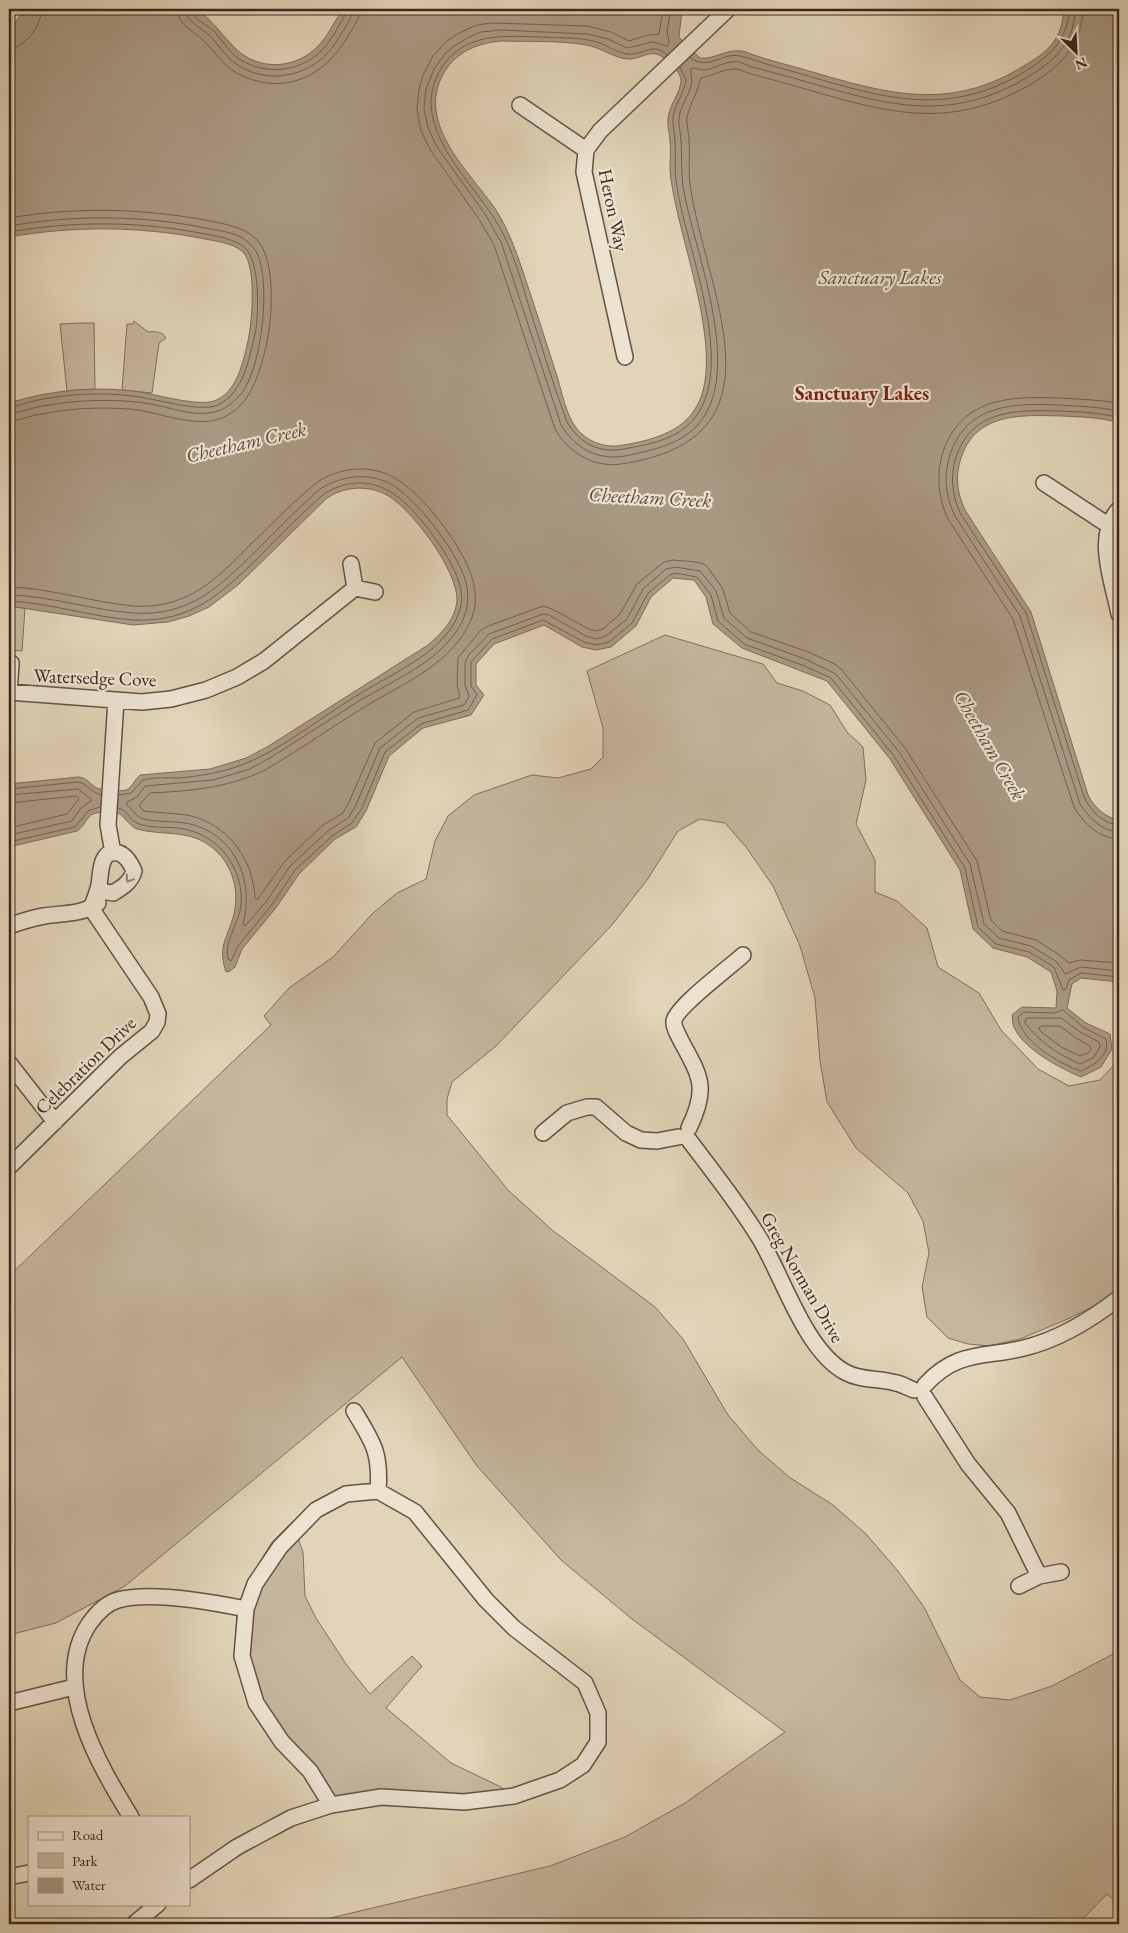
<svg xmlns="http://www.w3.org/2000/svg" width="1128" height="1933" font-family="'EB Garamond',serif">
  <style>
    .green { fill: #c5b69e; stroke: #806e5e }
    .water { fill: #a99983; stroke: #7d6b5a; fill-rule: evenodd }
    .lines { fill: none; stroke-linecap: round; stroke-linejoin: round }
    .shore { stroke: #726050; stroke-width: 1 }
    .minor-casing { stroke: #655244; stroke-width: 18 }
    .minor { stroke: #ece3d1; stroke-width: 15 }
    .oneway { stroke: #948477 }
    .labels { text-anchor: middle; stroke-width: 4.5; stroke-linejoin: round; paint-order: stroke }
    .street-label { font-size: 19px; fill: #3c261d; stroke: #ece3d1 }
    .water-label { font-size: 20px; font-style: italic; fill: #5d483c; stroke: #ece3d1 }
    .neighbourhood-label { font-size: 20px; font-weight: bold; fill: #7a1f14; stroke: #ece3d1 }
  </style>
  <rect width="100%" height="100%" fill="#e1d4b8"/>
  <filter id="stains"><feTurbulence type="fractalNoise" baseFrequency=".004" numOctaves="4"/><feColorMatrix values="0 0 0 0 .2 0 0 0 0 .09 0 0 0 0 .02 0 0 0 .5 -.17"/></filter>
  <radialGradient id="worn" r=".72"><stop offset=".6" stop-color="#630" stop-opacity="0"/><stop offset="1" stop-color="#630" stop-opacity=".3"/></radialGradient>
  <path class="green" d="M134,321L148,332C155,331 163,332 166,338L159,343L152,393L122,390L127,324H133Z
    M82,323H94L95,389L67,391L60,324Z
    M9,606L25,608L22,651L9,650Z
    M665,635L763,664L777,683L803,691L830,705L847,732L863,747L866,780L856,824L875,860V892L897,901L927,928L938,967L979,993L1001,1030L1038,1069L1069,1086L1100,1080L1114,1065L1119,1046V1290L1110,1298L1070,1318L1020,1339L989,1346L968,1344L948,1338L927,1317L922,1287L929,1253L923,1221L908,1193L856,1148L827,1102L820,1061L815,998L800,946L773,886L746,847L725,823L700,819L678,831L647,880L611,926L496,1046L452,1082L447,1099V1115L508,1190L552,1230L655,1307L683,1339L728,1415L758,1450L789,1477L833,1505L866,1534L898,1571L924,1607L960,1680L980,1697L1010,1700L1052,1686L1119,1651V1905L1107,1894L1078,1924H305L550,1866L625,1837L685,1803L785,1732L632,1619L561,1560L477,1466L402,1357L125,1586L56,1623L9,1635V1276L271,1025L264,1016L289,988L333,957L372,914L397,893L426,879L435,841L448,816L474,795L532,775L558,778L591,769L603,757V728L587,671Z
    M292,1522L303,1552L305,1596L316,1618L346,1664L370,1694L412,1656L422,1666L386,1708L451,1763L501,1787L509,1794L321,1807L306,1773L235,1656L237,1609L249,1580L272,1542Z"/>
  <path class="water" d="M24,9C70,9 115,9 161,9C168,9 189,6 195,9C212,18 222,36 236,49C260,72 298,69 320,44C329,34 335,20 343,9H682L679,37L700,58C713,60 726,49 741,51C744,51 748,53 751,54C762,58 773,61 784,64C869,87 939,118 1022,67C1048,52 1062,40 1064,9H1119V423C1101,417 1081,417 1062,416C1022,415 976,412 961,458C955,476 957,493 965,510L1031,612L1088,795C1095,809 1105,816 1119,821V982L1081,978L1072,984L1067,1008L1086,1023L1110,1034L1112,1049L1101,1067L1081,1077C1060,1068 1023,1049 1014,1027C1012,1024 1013,1018 1012,1015L1022,1007L1056,1008L1057,991L1051,972L1027,957L993,948L973,929L960,870L890,759L827,681L742,648L713,624L706,597L694,580L673,578L651,597L636,626L611,647L596,650L582,647L544,625L494,644L476,664V685L484,695L471,715L423,728L389,756L366,811L356,827L335,839L299,874L275,909L242,949L235,967L230,971L226,972C217,945 228,938 234,914C240,888 231,861 210,846C188,829 162,836 137,829C131,827 125,818 120,814C110,813 94,809 88,818C84,823 83,827 77,831L9,847V784L78,777C87,778 88,782 95,787C101,791 119,792 126,790C132,788 135,779 140,775L210,769L246,758L267,747L428,645C442,633 455,620 457,601C459,572 409,504 383,493C364,485 344,487 327,498L238,585L209,607L189,616L168,622L133,625L9,606V403C48,391 91,386 132,391C153,393 196,407 214,401C237,393 243,362 248,341C252,322 257,267 243,252C232,242 214,241 200,238C136,226 73,226 9,237V33ZM501,41C529,42 558,40 586,45C600,47 616,59 628,59C639,60 650,49 661,56C668,60 682,73 681,81C680,94 669,105 668,119C667,126 670,134 670,141C671,151 670,160 670,169C674,232 732,360 693,412C677,435 644,442 617,446C602,447 587,441 577,429C566,415 562,393 557,376C545,339 533,301 520,263C513,243 506,225 494,207C466,168 412,119 447,68C460,50 480,43 501,41Z"/>
  <g class="lines">
    <path class="shore" d="M177,9C178,25 192,30 203,40C218,54 224,69 245,77C289,95 326,74 348,36C353,27 360,19 360,9
      M185,9C186,22 201,27 210,36C220,46 226,58 239,66C271,86 316,75 336,42C341,33 352,20 353,9
      M191,9C192,19 208,25 215,32C222,40 227,49 235,56C264,78 306,73 328,43C335,34 340,23 346,13V9
      M663,9L659,34L648,35L629,41L611,32L587,26L491,23L477,25L459,33L447,41L433,56L423,75L419,89L417,109L421,131L431,151L479,219L494,245L555,429C568,452 593,468 621,464C792,439 706,294 690,185C688,170 690,155 689,140C689,133 686,124 687,117C690,104 698,91 701,78C711,76 726,68 737,69C741,70 745,72 748,73C761,77 775,80 788,84C880,110 947,136 1036,81C1063,64 1082,43 1083,9
      M671,9L667,31L669,43L667,46L653,42L627,48L608,39L587,34L501,30L481,32L471,36L454,46L445,54L434,69L426,89L424,108L428,128L437,147L485,214L501,242L561,425C575,448 598,461 625,456C647,451 671,447 689,433C752,384 693,251 683,186C681,171 682,156 681,141C681,134 678,125 679,118C680,107 688,97 691,86C693,80 690,74 691,68C695,68 700,70 705,70C716,68 727,60 739,62C742,62 746,65 749,66C760,69 771,72 782,75C874,100 943,130 1031,75C1057,59 1075,40 1075,9
      M9,49C26,48 41,25 42,9
      M667,55C654,41 644,55 629,54C618,54 607,45 597,42C579,37 560,38 541,37C504,36 465,32 442,67C402,131 483,186 506,240C515,259 521,280 527,300C540,341 552,382 567,422C579,443 600,454 624,449C646,445 670,441 687,426C743,378 686,249 677,187C674,172 676,157 675,142C675,134 672,124 673,116C676,103 684,93 686,80L680,67
      M690,57C706,72 722,52 740,56C751,58 762,63 773,66C866,91 939,126 1029,69C1052,54 1069,37 1069,9
      M9,218C74,207 139,208 205,220C223,224 244,226 257,240C277,262 272,320 266,347C259,374 251,406 222,418C195,429 157,411 129,409C100,407 71,408 42,414C31,415 20,421 9,421
      M9,226C73,215 137,215 201,227C213,230 229,231 241,237C247,241 254,247 257,253C271,284 262,361 244,390C238,398 228,408 218,411C196,418 173,408 151,404C115,398 78,400 42,406C31,408 20,413 9,413
      M9,232C73,221 136,221 200,233C215,236 235,238 246,249C260,263 259,315 255,334C249,359 244,392 218,405C200,413 154,398 132,396C101,392 69,394 38,400C28,402 19,406 9,407
      M1119,403C1099,400 1079,399 1058,398C1010,396 961,398 943,452C936,475 938,497 948,519L1013,619L1074,807C1084,824 1099,838 1119,839
      M1119,411C1099,407 1079,406 1058,405C1015,403 968,404 951,452C943,474 945,495 955,516L1020,616L1080,804C1089,818 1102,831 1119,832
      M1119,418C1100,412 1078,412 1058,411C1017,410 972,409 956,457C950,476 952,494 960,513L1026,613L1084,797C1091,811 1103,824 1119,825
      M9,587C50,588 91,602 133,606C187,610 218,578 252,543C273,523 293,502 316,483C338,468 367,464 391,476C421,490 469,553 474,586C477,600 475,614 468,626C447,668 395,687 358,711C327,730 297,752 265,770C228,788 190,791 150,793L140,804V807L144,811C158,813 173,813 187,815C227,823 253,858 255,898L257,900L285,861L323,825L343,813L349,802L375,743L414,712L459,698L460,696L457,685L458,658L480,631L488,626L543,606L552,609L589,629L596,631L603,629L620,614L637,584L664,562L673,560L696,562L704,564L709,569L723,589L730,613L751,632L808,652L835,664L842,670L905,748L977,861L991,920L1002,931L1036,940L1061,956L1069,963L1080,960L1119,963
      M9,595C51,596 91,610 133,613C190,617 220,586 257,550C278,529 298,508 320,489C341,476 366,472 389,483C416,497 462,557 467,587C469,600 467,613 461,624C441,661 394,680 359,701C330,719 302,738 273,756L250,769L213,780L145,786L137,797L127,802V805C131,808 136,816 141,818C153,823 179,820 194,825C237,838 254,883 243,924L245,926L266,902L290,866L328,831L348,818L356,805L380,748L418,718L464,705L469,696L465,685V663L468,656L489,634L543,614L549,615L586,636L596,639L606,636L627,619L643,589L666,569L675,567L700,571L716,591L724,618L747,638L805,659L836,674L899,752L970,864L984,924L999,938L1031,946L1057,962L1065,974L1081,967L1119,971
      M9,601C51,603 91,617 133,620C192,623 223,592 261,555C281,534 302,513 324,494C343,482 365,479 385,489C411,500 451,555 459,582C462,592 463,602 459,612C455,626 444,638 433,648C409,668 379,681 353,698C316,721 277,753 236,767C218,773 199,776 180,778C168,778 155,777 143,780L131,793L119,795
      M9,789L78,782C86,783 92,793 101,795
      M9,795L78,789L92,800L80,809L72,821L9,835
      M9,803L76,796L79,799L67,814L9,828
      M118,808C128,810 130,821 139,824C153,829 170,826 184,829C220,836 244,869 241,905C239,924 224,940 228,959L231,961L238,946L271,906L295,870L332,836L352,823L362,808L385,752L421,724L468,710L477,695L471,686V662L492,639L543,620L584,642L596,645L609,642L632,623L648,593L670,575L675,573L697,577L711,595L718,621L744,644L802,665L831,678L894,756L965,868L978,927L996,944L1029,952L1054,967L1063,990L1066,989L1069,980L1081,973L1119,977
      M9,842L75,827L88,811L100,807
      M1063,1010L1083,1027L1106,1039C1109,1056 1096,1064 1081,1071C1061,1065 1019,1040 1018,1017L1024,1012L1055,1013Z
      M1027,1018H1061L1080,1032L1099,1042L1100,1047L1093,1058L1080,1064C1057,1054 1040,1042 1025,1023Z
      M1042,1026H1060L1076,1038L1090,1046L1091,1049L1088,1053L1080,1056L1063,1048L1041,1032L1039,1028Z"/>
    <defs>
      <path id="minor" d="M520,105L586,150
        M625,357L584,172L586,150L600,131L728,9
        M1044,483L1108,525
        M1119,509C1094,536 1113,582 1119,614
        M351,564L355,588L375,592
        M9,692L142,702L171,699L206,690L237,677L264,661L355,588
        M9,694L11,663
        M113,853L108,825L116,700
        M91,908C94,901 97,893 99,885C101,875 99,848 119,853C127,856 131,864 134,871C131,882 123,887 113,893L102,891L99,885
        M9,926C20,922 32,918 44,916C63,913 82,915 98,903
        M9,1063L55,1122
        M689,1128C709,1087 700,1076 680,1039C678,1034 673,1027 674,1021C676,1007 730,967 743,955
        M543,1133L567,1113L587,1107H596L626,1133L641,1140L657,1141L678,1137
        M689,1140C713,1172 739,1204 760,1239C783,1277 805,1350 845,1372C861,1381 879,1378 896,1383C902,1384 908,1388 914,1390
        M9,1167L120,1057L152,1031L157,1022L158,1014L151,997L91,908
        M925,1385C957,1350 983,1358 1024,1348C1057,1340 1092,1319 1119,1298
        M925,1397L968,1464L1008,1513L1039,1576
        M354,1411C373,1442 381,1453 378,1491
        M1019,1586L1039,1576L1061,1572
        M9,1703L74,1687
        M131,1817C99,1765 50,1683 89,1624C96,1614 107,1603 118,1600C151,1591 212,1602 246,1609
        M9,1877L29,1873
        M189,1880L237,1847L291,1818L331,1805L381,1797L464,1802L514,1796L560,1780L583,1765L598,1742V1713L585,1683L514,1628L486,1600L415,1512L378,1491L346,1494L316,1510L280,1547L255,1584L246,1609L242,1656L256,1703L282,1742L310,1771L331,1805
        M134,1924L158,1904"/>
    </defs>
    <use href="#minor" class="minor-casing"/>
    <use href="#minor" class="minor"/>
  </g>
  <defs><path id="oneway-chevron" d="M-2-3.5L2.5 0L-2 3.5" fill="none" stroke-width="1.6" stroke-linecap="round" stroke-linejoin="round" transform="scale(1.25)"/></defs>
  <use class="oneway" href="#oneway-chevron" transform="translate(129 879) rotate(123)"/>
  <g class="labels">
    <g class="street-label">
      <text transform="translate(614 210) rotate(78)" y="7">Heron Way</text>
      <text transform="translate(95 677) rotate(2)" y="7">Watersedge Cove</text>
      <text transform="translate(85 1065) rotate(-44)" y="7">Celebration Drive</text>
      <text transform="translate(803 1277) rotate(60)" y="7">Greg Norman Drive</text>
    </g>
    <g class="water-label">
      <text x="880" y="284">Sanctuary Lakes</text>
      <text transform="translate(246 442) rotate(-13)" y="7">Cheetham Creek</text>
      <text transform="translate(650 497) rotate(3)" y="7">Cheetham Creek</text>
      <text transform="translate(990 745) rotate(60)" y="7">Cheetham Creek</text>
    </g>
    <g class="neighbourhood-label">
      <text x="862" y="400">Sanctuary Lakes</text>
    </g>
  </g>
  <rect width="1128" height="1933" fill="none" stroke="#e1d4b8" stroke-width="30"/>
  <rect x="10" y="10" width="1108" height="1913" fill="none" stroke="#3c261d" stroke-width="2.5"/>
  <rect x="15" y="15" width="1098" height="1903" fill="none" stroke="#3c261d"/>
  <rect x="28" y="1816" width="162" height="90" fill="#ece3d1" stroke="#a69789"/>
  <rect x="38" y="1832" width="25" height="8" fill="#ece3d1" stroke="#a69789"/>
  <text x="72" y="1840" font-size="15" fill="#3c261d">Road</text>
  <rect x="38" y="1853" width="25" height="15" fill="#c5b69e" stroke="#a69789"/>
  <text x="72" y="1866" font-size="15" fill="#3c261d">Park</text>
  <rect x="38" y="1878" width="25" height="15" fill="#a99983" stroke="#a69789"/>
  <text x="72" y="1890" font-size="15" fill="#3c261d">Water</text>
  <g transform="translate(1076 52) rotate(156)" stroke="#ece3d1" stroke-width="4" paint-order="stroke">
  <path d="M0-4L9 19L0 12L-9 19Z" fill="#3c261d"/>
  <text y="-8" font-size="14" font-weight="bold" text-anchor="middle" fill="#3c261d">N</text>
  </g>
  <rect width="100%" height="100%" filter="url(#stains)"/>
  <rect width="100%" height="100%" fill="url(#worn)"/>
</svg>
